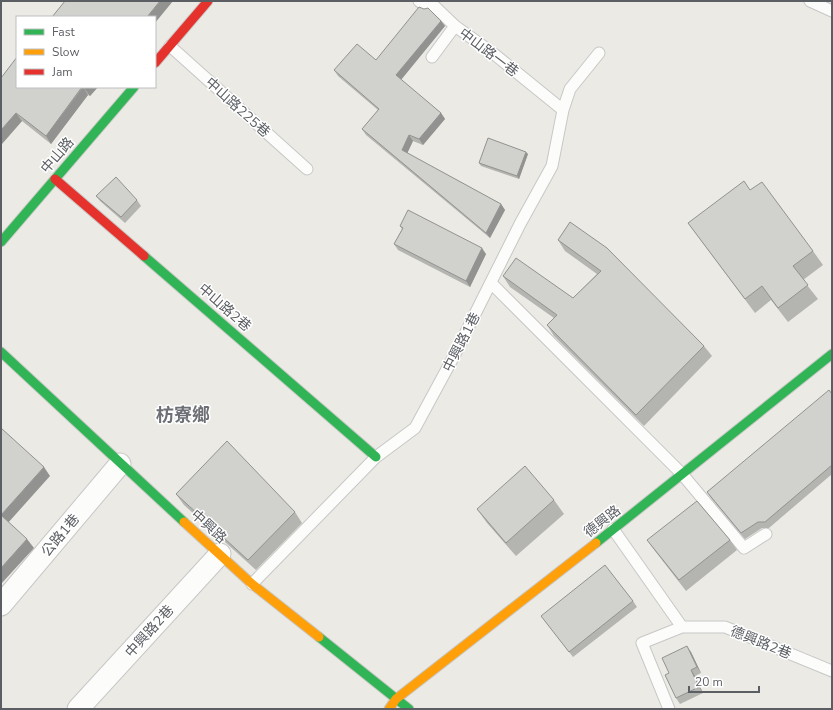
<svg xmlns="http://www.w3.org/2000/svg" width="833" height="710" font-family="'Nunito Sans','Noto Sans TC',sans-serif">
  <style>
    .lines { fill: none; stroke-linecap: round; stroke-linejoin: round }
    .lane-casing { stroke: #c7c7c7; stroke-width: 13 }
    .street-casing { stroke: #c7c7c7; stroke-width: 23 }
    .fast-casing { stroke: #c7c7c5; stroke-width: 11 }
    .slow-casing { stroke: #c7c7c5; stroke-width: 11 }
    .jam-casing { stroke: #c7c7c5; stroke-width: 11 }
    .lane { stroke: #fcfcfb; stroke-width: 11 }
    .street { stroke: #fcfcfb; stroke-width: 21 }
    .fast { stroke: #30b455; stroke-width: 9 }
    .slow { stroke: #ff9f0a; stroke-width: 9 }
    .jam { stroke: #e5322d; stroke-width: 9 }
    .wall { fill: #b4b4b1 }
    .shaded-wall { fill: #929290 }
    .building { fill: #d1d1ce; stroke: #929290 }
    .labels { text-anchor: middle; stroke-width: 3; stroke-linejoin: round; paint-order: stroke }
    .street-label { font-size: 14px; fill: #5b5e63; stroke: #fff }
    .district-label { font-size: 18px; font-weight: bold; fill: #6c6f75; stroke: #fff }
  </style>
  <rect width="100%" height="100%" fill="#ebeae5"/>
  <g class="lines">
    <defs>
      <path id="lane" d="M419,1L428,8L431,3L455,26L494,54L563,110
        M810,1L832,11
        M170,46L307,169
        M432,57L455,26
        M491,283L682,474L744,548L766,534
        M613,529L682,627
        M252,584L376,457L415,428L454,356L520,224L552,166L563,110L570,89L599,53
        M669,709L642,643L682,627H725L832,671"/>
      <path id="street" d="M1,605L120,464
        M78,709L220,554"/>
      <path id="fast" d="M1,242L134,87
        M144,256L376,457
        M1,352L184,522
        M596,543L832,354
        M319,637L409,709"/>
      <path id="slow" d="M184,522L252,584L319,637
        M389,709L396,699L596,543"/>
      <path id="jam" d="M155,63L208,1
        M55,179L144,256"/>
    </defs>
    <use href="#lane" class="lane-casing"/>
    <use href="#street" class="street-casing"/>
    <use href="#fast" class="fast-casing"/>
    <use href="#slow" class="slow-casing"/>
    <use href="#jam" class="jam-casing"/>
    <use href="#lane" class="lane"/>
    <use href="#street" class="street"/>
    <use href="#fast" class="fast"/>
    <use href="#slow" class="slow"/>
    <use href="#jam" class="jam"/>
  </g>
  <path class="wall" d="M441,21L445,26L401,80L441,113L445,119L423,145L413,141L407,153L501,204L505,210L490,238L366,135L362,129L378,110L338,76L334,70L376,60Z
    M17,87H98L90,96L88,95L51,144L22,121L1,145Z
    M528,154L519,179L481,166L479,163Z
    M750,190L813,251L823,265L803,280L818,299L788,322L771,300L755,313L688,223Z
    M96,196L137,200L141,206L125,223L100,201Z
    M570,222L704,346L712,356L644,426L554,336L547,325L554,318L510,287L503,276L573,298L597,274L565,251L558,240Z
    M400,226L486,254L470,287L398,250L394,244L402,229Z
    M832,394V474L769,528H762L745,539L711,498L707,492Z
    M176,494L295,512L302,523L256,570L184,505Z
    M554,500L564,514L516,556L487,523L477,509Z
    M647,540H730L737,550L686,591L655,551Z
    M633,601L637,607L573,657L541,616Z
    M691,652L701,673L695,676L703,693L680,704L676,698L669,673Z"/>
  <path class="shaded-wall" d="M160,1H173L155,23V17H147Z
    M441,21L445,26L400,81L396,75Z
    M83,87L88,95L51,144L46,136Z
    M85,87H98L90,96L84,88Z
    M16,113L22,121L1,145V130Z
    M441,113L445,119L423,145L419,139Z
    M409,135L413,141L406,156L402,150Z
    M526,152L528,154L519,179L517,176Z
    M501,204L505,210L490,238L486,233Z
    M482,248L486,254L470,287L466,281Z
    M44,467L50,476L7,524L1,515Z
    M27,539L34,548L1,584V568Z
    M687,646L691,652L701,673L697,667Z
    M691,670L695,676L703,693L699,687Z"/>
  <path class="building" d="M65,1H160L147,17H52Z
    M419,7L424,9L428,8L441,21L396,75L441,113L419,139L409,135L402,150L501,204L486,233L362,129L379,109L334,70L357,44L376,60Z
    M17,57V87H82L46,136L16,113L1,130V78Z
    M488,138L526,152L517,176L479,163Z
    M116,177L137,200L121,217L96,196Z
    M744,181L750,190L762,182L813,251L793,266L808,285L778,308L762,286L745,299L688,223Z
    M408,210L482,248L466,281L394,244L403,228L400,226Z
    M570,222L607,248L704,346L636,415L547,325L557,315L503,276L516,258L573,298L601,271L558,240Z
    M829,390L832,394V465L765,522H758L741,533L707,492Z
    M1,428L44,467L1,515L27,539L1,568Z
    M227,441L295,512L248,560L176,494Z
    M525,466L554,500L506,543L477,509Z
    M697,501L730,540L679,580L647,540Z
    M605,565L633,601L569,652L541,616Z
    M687,646L697,667L691,670L699,687L676,698L665,675L669,673L662,658Z"/>
  <g class="labels">
    <g class="street-label">
      <text transform="translate(489 52) rotate(37)" y="5">中山路一巷</text>
      <text transform="translate(238 107) rotate(42)" y="5">中山路225巷</text>
      <text transform="translate(57 155) rotate(-49)" y="5">中山路</text>
      <text transform="translate(225 307) rotate(41)" y="5">中山路2巷</text>
      <text transform="translate(461 342) rotate(-63)" y="5">中興路1巷</text>
      <text transform="translate(602 521) rotate(-38)" y="5">德興路</text>
      <text transform="translate(209 526) rotate(42)" y="5">中興路</text>
      <text transform="translate(60 535) rotate(-50)" y="5">公路1巷</text>
      <text transform="translate(149 631) rotate(-48)" y="5">中興路2巷</text>
      <text transform="translate(761 642) rotate(22)" y="5">德興路2巷</text>
    </g>
    <g class="district-label">
      <text x="183" y="421">枋寮鄉</text>
    </g>
  </g>
  <rect width="833" height="710" fill="none" stroke="#5b5e63" stroke-width="4"/>
  <rect x="16" y="16" width="140" height="72" fill="#ffffff" stroke="#bdbfc1"/>
  <rect x="24" y="29" width="20" height="6" fill="#30b455" stroke="#bdbfc1"/>
  <text x="52" y="36" font-size="12" fill="#5b5e63">Fast</text>
  <rect x="24" y="49" width="20" height="6" fill="#ff9f0a" stroke="#bdbfc1"/>
  <text x="52" y="56" font-size="12" fill="#5b5e63">Slow</text>
  <rect x="24" y="69" width="20" height="6" fill="#e5322d" stroke="#bdbfc1"/>
  <text x="52" y="76" font-size="12" fill="#5b5e63">Jam</text>
  <path d="M689 686v6h70v-6" fill="none" stroke="#5b5e63" stroke-width="2"/>
  <text x="695" y="686" font-size="12" fill="#5b5e63" stroke="#ffffff" stroke-width="3" paint-order="stroke">20 m</text>
</svg>
